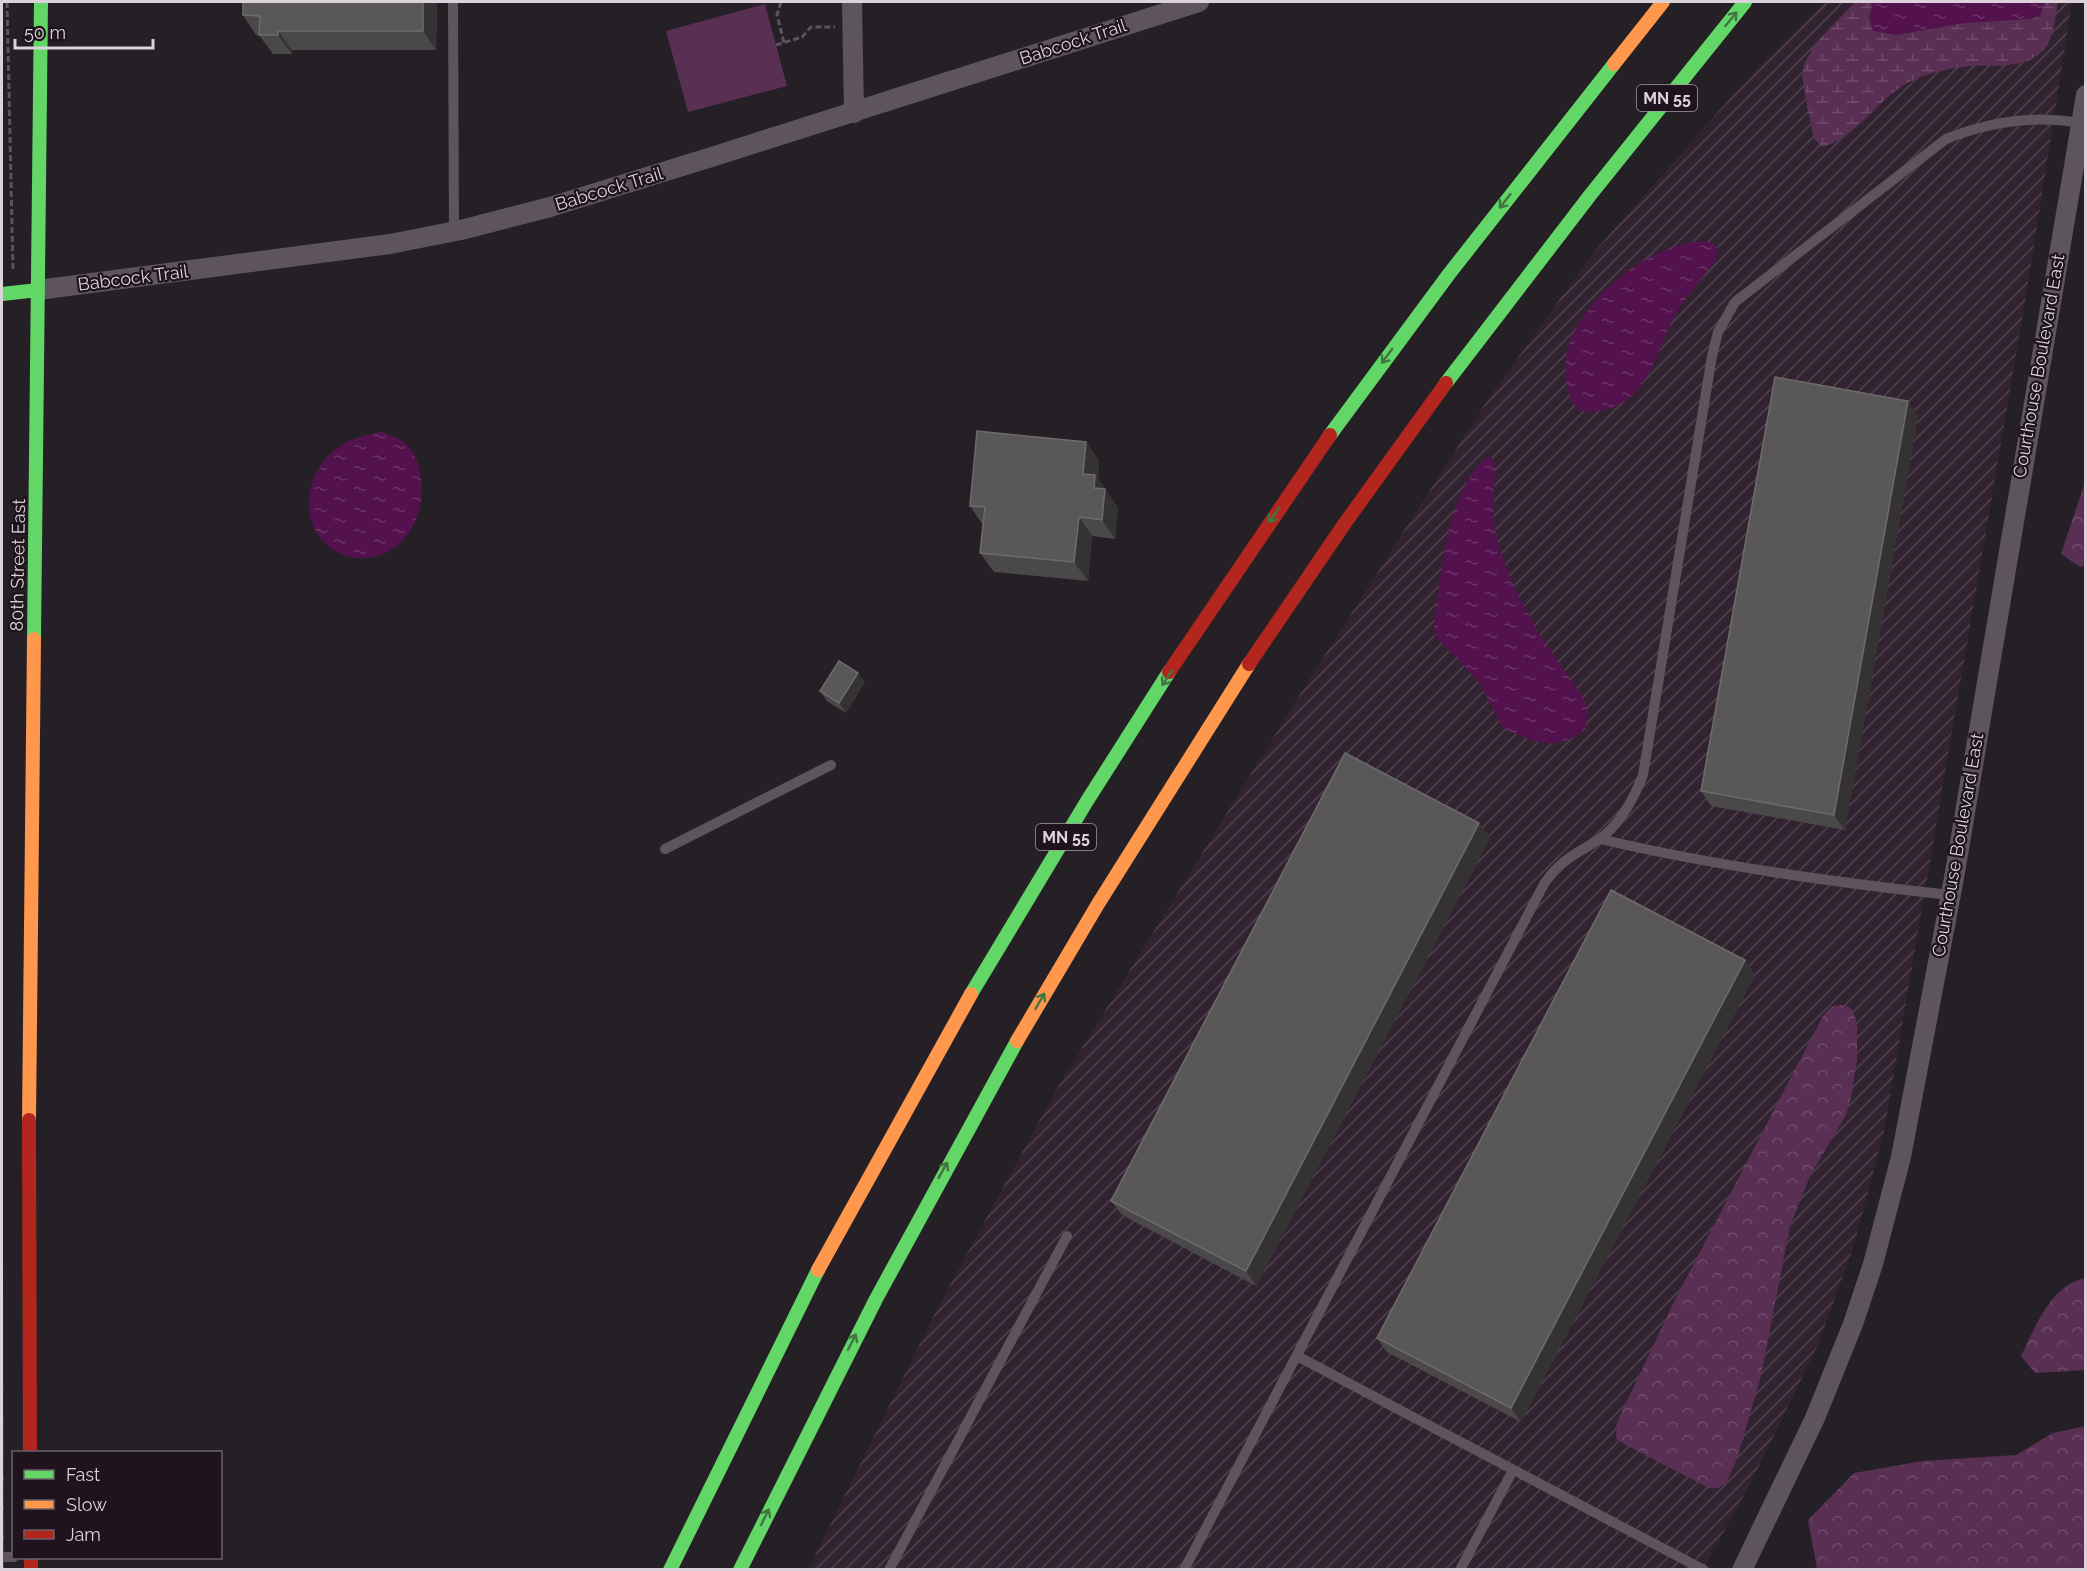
<svg xmlns="http://www.w3.org/2000/svg" width="2087" height="1571" font-family="Raleway,sans-serif">
  <style>
    .industrial { fill: url(#industrial-furrows) }
    .grass { fill: url(#grass-tufts) }
    .forest { fill: url(#forest-crowns) }
    .wetland { fill: url(#wetland-marsh) }
    .park { fill: #592f54 }
    .water { fill: url(#water-ripples) }
    .lines { fill: none; stroke-linecap: round; stroke-linejoin: round }
    .path { stroke: #5c545b; stroke-width: 3; stroke-dasharray: 6 3; stroke-linecap: butt }
    .lane { stroke: #5e545d; stroke-width: 10 }
    .street { stroke: #5e545d; stroke-width: 20 }
    .fast { stroke: #63d668; stroke-width: 14 }
    .slow { stroke: #ff974d; stroke-width: 14 }
    .jam { stroke: #b3261e; stroke-width: 14 }
    .wall { fill: #4b4849 }
    .shaded-wall { fill: #353234 }
    .building { fill: #5a5758; stroke: #6e6b6c; stroke-width: 1.5 }
    .oneway { stroke: #417542 }
    .labels { text-anchor: middle; stroke-width: 4.5; stroke-linejoin: round; paint-order: stroke }
    .shield { fill: #1f141d; stroke: #a39aa1; stroke-width: 1.5 }
    .shield-label { font-size: 16px; font-weight: bold; fill: #dbd3d9 }
    .street-label { font-size: 18px; fill: #dbd3d9; stroke: #1f141d }
  </style>
  <defs>
    <pattern id="industrial-furrows" width="10" height="10" patternUnits="userSpaceOnUse" patternTransform="scale(1.5)"><rect width="10" height="10" fill="#322330"/><path d="M-1 1l2-2M0 10L10 0M9 11l2-2" fill="none" stroke="#4f424d"/></pattern>
    <pattern id="grass-tufts" width="24" height="20" patternUnits="userSpaceOnUse" patternTransform="scale(1.5)"><rect width="24" height="20" fill="#592f54"/><path d="M3 7l-1-3M5 7V3M7 7l1-3M15 17l-1-3M17 17v-4M19 17l1-3" fill="none" stroke="#704c6c"/></pattern>
    <pattern id="forest-crowns" width="20" height="18" patternUnits="userSpaceOnUse" patternTransform="scale(1.5)"><rect width="20" height="18" fill="#592f54"/><path d="M2 6a3 3 0 1 1 6 0M12 15a3 3 0 1 1 6 0" fill="none" stroke="#704c6c"/></pattern>
    <pattern id="wetland-marsh" width="20" height="14" patternUnits="userSpaceOnUse" patternTransform="scale(1.5)"><rect width="20" height="14" fill="#592f54"/><path d="M1 5h8M5 5V1M11 12h8M15 12V8" fill="none" stroke="#704c6c"/></pattern>
    <pattern id="water-ripples" width="26" height="14" patternUnits="userSpaceOnUse" patternTransform="scale(1.5)"><rect width="26" height="14" fill="#53124e"/><path d="M2 4q2-2 4 0t4 0M15 11q2-2 4 0t4 0" fill="none" stroke="#6b3467"/></pattern>
  </defs>
  <rect width="100%" height="100%" fill="#252025"/>
  <path class="industrial" d="M1824,2H2072L2026,296L1884,1132L1853,1248L1818,1345L1749,1486L1703,1569L808,1570L937,1309L1056,1090L1302,691L1490,396L1594,252L1756,69Z"/>
  <path class="grass" d="M2,926L4,1570L2,1569Z"/>
  <path class="forest" d="M2085,482V565L2080,567L2061,554Z
    M1840,1005L1848,1006L1853,1011L1857,1024V1060L1851,1097L1846,1115L1810,1176L1790,1226L1761,1376L1737,1459L1726,1483L1718,1488H1709L1624,1444L1616,1438L1617,1422L1676,1298L1823,1016L1831,1007Z
    M2085,1278V1370L2035,1373L2021,1356C2036,1326 2050,1286 2085,1278Z
    M2085,1426V1569H1817L1808,1520L1854,1473L1923,1461L2016,1455L2053,1433Z"/>
  <path class="wetland" d="M1855,2H2058C2054,21 2055,42 2038,55C2019,69 1994,64 1971,66C1953,68 1935,71 1918,78C1879,93 1864,133 1823,147L1814,139C1812,126 1800,79 1803,69C1810,44 1838,21 1855,2Z"/>
  <path class="park" d="M765,4L787,86L688,112L666,31Z"/>
  <path class="water" d="M1873,2H2045L2040,16L2030,19L1965,23L1896,35L1873,31L1869,16Z
    M1703,241L1714,244L1718,250L1716,260C1701,280 1682,301 1671,323C1653,363 1644,408 1591,412C1572,413 1569,396 1566,381C1556,315 1643,244 1703,241Z
    M382,432C392,435 404,440 410,448C438,489 415,563 356,558C341,556 327,548 318,535C298,504 313,462 343,444C355,437 369,434 382,432Z
    M1487,457H1491L1495,466L1493,518L1498,544L1511,581L1538,632L1584,699L1588,712L1585,730C1554,753 1534,742 1503,728L1479,682L1436,637L1434,630C1439,581 1447,489 1487,457Z"/>
  <g class="lines">
    <path class="path" d="M7,2L13,270
      M781,2L777,15L784,43
      M776,45L802,37L811,27H835"/>
    <path class="lane" d="M453,2L454,232
      M1600,839C1715,866 1833,882 1950,895
      M665,849L831,765
      M1297,1356L1704,1570
      M2,1557H14
      M889,1570L1067,1236
      M1184,1570L1544,884C1561,859 1575,855 1598,840C1619,826 1634,798 1643,775L1712,356L1718,332L1735,302L1946,139C1988,122 2035,115 2081,123
      M1460,1570L1513,1470"/>
    <path class="street" d="M852,2L854,113
      M38,290L390,244L461,230L550,207L718,155L1199,2
      M1742,1570L1815,1418L1853,1324L1873,1264L1901,1157L1954,878L2086,95"/>
    <path class="fast" d="M2,294L38,290
      M1446,383L1591,194L1745,2
      M1330,435L1449,274L1614,64
      M34,639L41,2
      M971,994L1087,801L1169,672
      M670,1570L818,1270
      M740,1570L876,1299L1017,1041"/>
    <path class="slow" d="M1614,64L1663,2
      M1017,1041L1098,904L1249,664
      M29,1120L34,639
      M818,1270L971,994"/>
    <path class="jam" d="M1249,664L1345,523L1446,383
      M1169,672L1330,435
      M29,1120L30,1452
      M31,1558V1570"/>
  </g>
  <path class="wall" d="M243,2H437L436,50H292V54H273L259,35H256L243,15Z
    M1918,416L1845,830L1711,806L1701,791Z
    M1086,442L1099,461L1098,478L1118,508L1115,539L1092,536L1088,581L994,572L980,553L983,525L970,506Z
    M865,682L846,713L827,701L820,691Z
    M1479,823L1490,838L1256,1286L1122,1215L1111,1201Z
    M1745,960L1755,975L1521,1422L1387,1352L1377,1338Z"/>
  <path class="shaded-wall" d="M423,2H437L436,50L423,31Z
    M278,31L292,50V54L278,35Z
    M1908,401L1918,416L1845,830L1834,815Z
    M1086,442L1099,461L1098,478L1118,508L1115,539L1102,520L1083,474Z
    M1079,517L1092,536L1088,581L1074,562Z
    M858,673L865,682L846,713L839,703Z
    M1479,823L1490,838L1256,1286L1246,1271Z
    M1745,960L1755,975L1521,1422L1511,1408Z"/>
  <path class="building" d="M243,2H423V31H278V35H259L260,16L243,15Z
    M1775,377L1908,401L1834,815L1701,791Z
    M977,431L1086,442L1083,474L1095,475L1094,488L1105,489L1102,520L1079,517L1074,562L980,553L985,507L970,506Z
    M839,661L858,673L839,703L820,691Z
    M1345,753L1479,823L1246,1271L1111,1201Z
    M1611,890L1745,960L1511,1408L1377,1338Z"/>
  <defs><path id="oneway-shaft" d="M-6 0H5M1.5-3L5.5 0L1.5 3" fill="none" stroke-width="1.6" stroke-linecap="round" stroke-linejoin="round" transform="scale(1.5)"/></defs>
  <g class="oneway">
    <use href="#oneway-shaft" transform="translate(1731 19) rotate(-51)"/>
    <use href="#oneway-shaft" transform="translate(1505 201) rotate(128)"/>
    <use href="#oneway-shaft" transform="translate(1387 356) rotate(126)"/>
    <use href="#oneway-shaft" transform="translate(1274 515) rotate(125)"/>
    <use href="#oneway-shaft" transform="translate(1167 678) rotate(123)"/>
    <use href="#oneway-shaft" transform="translate(1040 1001) rotate(-60)"/>
    <use href="#oneway-shaft" transform="translate(943 1170) rotate(-61)"/>
    <use href="#oneway-shaft" transform="translate(852 1342) rotate(-63)"/>
    <use href="#oneway-shaft" transform="translate(765 1517) rotate(-64)"/>
  </g>
  <g class="labels">
    <g class="shield">
      <rect x="1637" y="85" width="60" height="26" rx="4.5"/>
      <rect x="1036" y="824" width="60" height="26" rx="4.5"/>
    </g>
    <g class="shield-label">
      <text x="1667" y="104">MN 55</text>
      <text x="1066" y="843">MN 55</text>
    </g>
    <g class="street-label">
      <text transform="translate(1073 42) rotate(-18)" y="6">Babcock Trail</text>
      <text transform="translate(609 189) rotate(-17)" y="6">Babcock Trail</text>
      <text transform="translate(133 278) rotate(-7)" y="6">Babcock Trail</text>
      <text transform="translate(2039 366) rotate(-80)" y="6">Courthouse Boulevard East</text>
      <text transform="translate(18 565) rotate(-89)" y="6">80th Street East</text>
      <text transform="translate(1958 845) rotate(-80)" y="6">Courthouse Boulevard East</text>
    </g>
  </g>
  <rect width="2087" height="1571" fill="none" stroke="#dbd3d9" stroke-width="6"/>
  <rect x="12" y="1451" width="210" height="108" fill="#1f141d" stroke="#6a6068" stroke-width="1.5"/>
  <rect x="24" y="1470" width="30" height="9" fill="#63d668" stroke="#6a6068" stroke-width="1.5"/>
  <text x="66" y="1481" font-size="18" fill="#dbd3d9">Fast</text>
  <rect x="24" y="1500" width="30" height="9" fill="#ff974d" stroke="#6a6068" stroke-width="1.5"/>
  <text x="66" y="1511" font-size="18" fill="#dbd3d9">Slow</text>
  <rect x="24" y="1530" width="30" height="9" fill="#b3261e" stroke="#6a6068" stroke-width="1.5"/>
  <text x="66" y="1541" font-size="18" fill="#dbd3d9">Jam</text>
  <path d="M15 39v9h138v-9" fill="none" stroke="#dbd3d9" stroke-width="3"/>
  <text x="24" y="39" font-size="18" fill="#dbd3d9" stroke="#1f141d" stroke-width="4.5" paint-order="stroke">50 m</text>
</svg>
